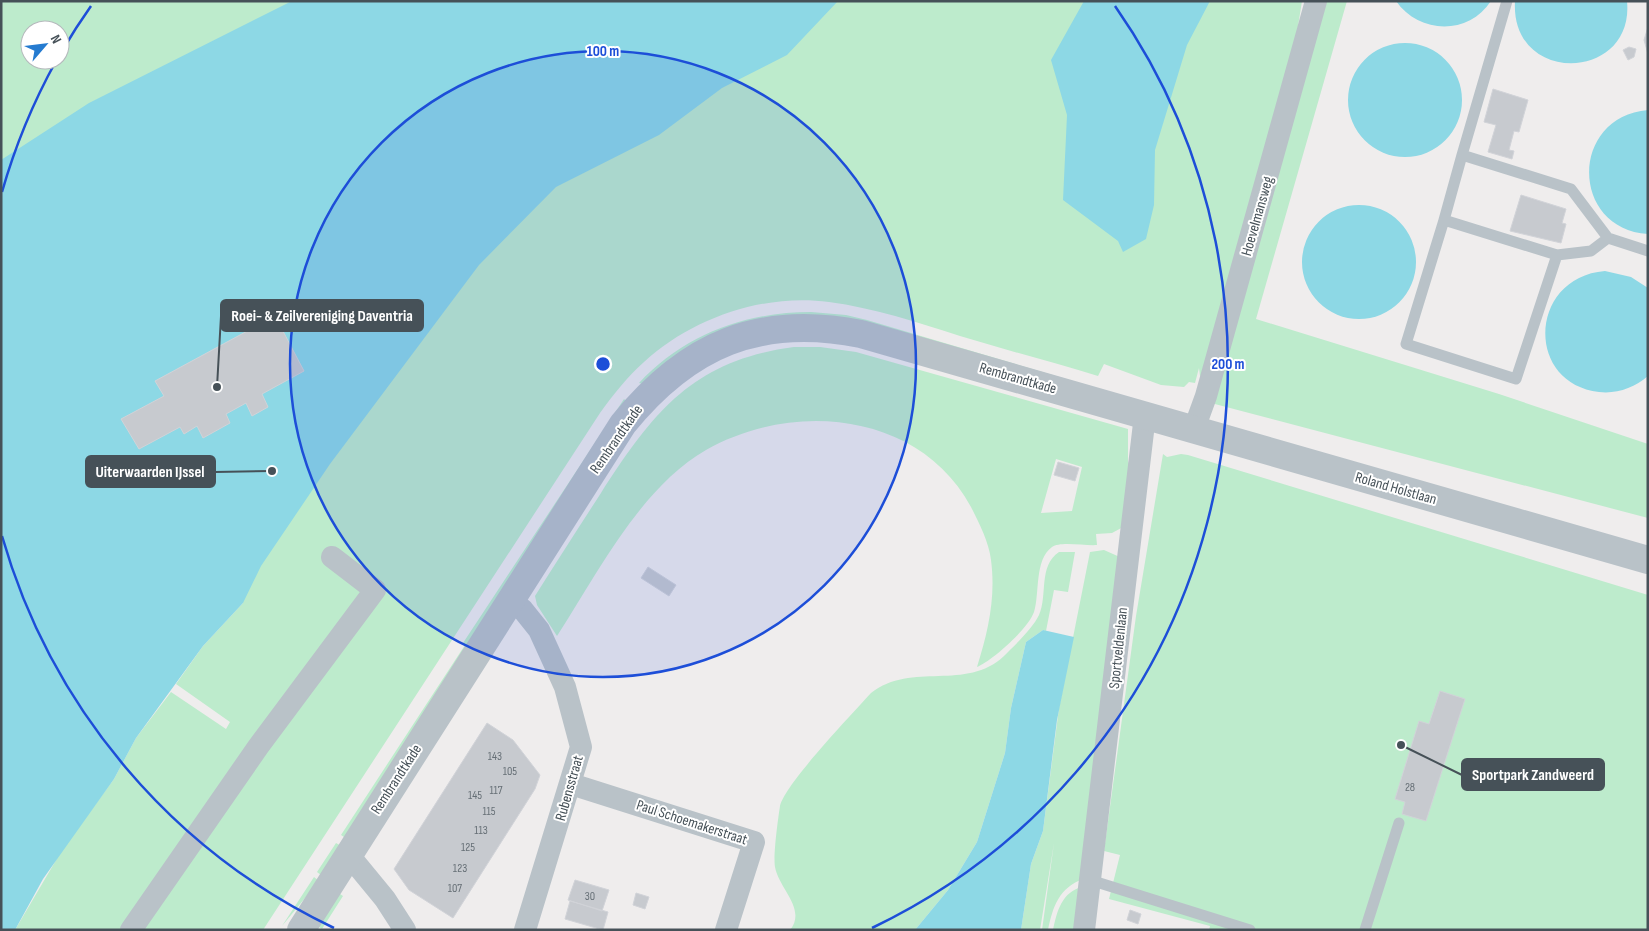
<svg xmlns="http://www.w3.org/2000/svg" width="1649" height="931" font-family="'Sofia Sans Condensed',sans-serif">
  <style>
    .green { fill: #bdebcc; fill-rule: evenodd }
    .water { fill: #8dd8e5 }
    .building { fill: #c7cacf; stroke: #d1d3d8 }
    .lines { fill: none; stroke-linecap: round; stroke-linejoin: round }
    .service { stroke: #b9c2c8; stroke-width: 11 }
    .minor { stroke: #b9c2c8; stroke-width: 22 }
    .tertiary { stroke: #b9c2c8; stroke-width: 28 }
    .ring { fill: none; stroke: #1d4ed8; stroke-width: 2.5 }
    .labels { text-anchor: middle; stroke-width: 4; stroke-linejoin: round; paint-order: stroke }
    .number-label { font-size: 12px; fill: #666f76 }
    .street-label { font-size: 15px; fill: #465158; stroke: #fff }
    .centre { fill: #1d4ed8; stroke: #fff; stroke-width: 2.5 }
    .ring-label { font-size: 15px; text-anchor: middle; font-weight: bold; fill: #1d4ed8; stroke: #fff; stroke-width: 4; stroke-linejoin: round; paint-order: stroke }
    .leader { fill: none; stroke: #465158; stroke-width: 2 }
    .callout-dot { fill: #465158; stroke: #fff; stroke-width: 2 }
    .callout { fill: #465158; stroke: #465158; stroke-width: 2 }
    .callout-label { font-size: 16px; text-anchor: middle; font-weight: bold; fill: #fff }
  </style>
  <rect width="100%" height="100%" fill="#efeded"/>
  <path class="green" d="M1,1H1302L1289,83L1209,372L1200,376L1199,368L1195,383L1189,382L1184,387L1161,385L1104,364L1098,376C1052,362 1006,350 960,336C917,322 874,308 829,302C764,293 692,318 644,362C627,377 613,395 600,413L263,930H15L62,850L114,779L136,738L171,692L226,729L230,722L176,684L203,646L243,603L1,462ZM30,30H60V60H30Z
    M1322,1H1347L1256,319L1499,394L1648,444V518L1211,403Z
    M811,312L846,315L867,320L1127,397L828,318L643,384L639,383C684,335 745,312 811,312Z
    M794,347H820L856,352L1128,429V461L1130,466L1125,526L1112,533L1096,534L1097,545C1085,546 1060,541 1052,547C1034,560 1040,594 1034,612C1028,629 992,661 977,667C988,632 996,598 991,560C989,542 979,523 971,507C920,412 793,400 706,450C640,488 598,573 557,636L537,605L535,596C557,561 579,527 601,493C653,412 693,360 794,347ZM1056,459L1082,467L1072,511L1041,513Z
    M624,399L626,401L347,839L341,835L465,645L463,643Z
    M1163,454L1167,457L1181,454L1188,455L1648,595V930H1209L1210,926L1109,899L1120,855L1104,851L1136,616Z
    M1104,550L1122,558L1083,879C1059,888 1053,906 1048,930H1042L1054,843L1040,930H1021L1031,864L1043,831L1059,708L1090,552Z
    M1059,552H1075L1068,592L1054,590L1046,631L1043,630L1026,642L1011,708L1005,753L977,842L948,890L915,930H790C807,909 779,889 775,867C773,856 778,819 780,806C785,784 852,714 871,693C912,661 966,692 1004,656C1014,646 1033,628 1039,615C1048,595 1038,566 1059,552Z
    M336,843L343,847L322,876L317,872Z
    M314,877L319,881L282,926Z
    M1082,887L1077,930H1053C1057,911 1062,892 1082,887Z
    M337,892L343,896L322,929L316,925Z"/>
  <path class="water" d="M292,1H838L787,55L722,88L659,135L556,187L479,265L330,464L261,566L243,603L203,646L136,738L114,779L43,879L15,930H1V160L89,103Z
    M1084,1H1210L1187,45L1155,150L1154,205L1146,239L1123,252L1118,241L1063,200L1067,115L1051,60Z
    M1396,1H1491C1468,36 1419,34 1396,1Z
    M1515,1H1627C1635,82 1510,86 1515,1Z
    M1348 100a57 57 0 1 1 114 0a57 57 0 1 1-114 0Z
    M1648,110V234C1570,229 1569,117 1648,110Z
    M1302 262a57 57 0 1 1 114 0a57 57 0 1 1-114 0Z
    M1605,271L1631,277L1648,288V376C1634,388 1617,394 1599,392C1524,383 1529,277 1605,271Z
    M1043,630L1074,637L1057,720L1043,831L1031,864L1021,930H915L948,890L977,842L1005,753L1011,708L1026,642Z"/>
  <path class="building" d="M1648,27V26V54L1644,40Z
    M1629,47L1636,49L1634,57L1628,60L1623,50Z
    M1493,89L1528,100L1519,132L1514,131L1509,150L1514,151L1512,159L1488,152L1496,125L1484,122Z
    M1521,195L1566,209L1562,223L1566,224L1561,243L1510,231Z
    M275,316L304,371L262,394L268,407L252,416L246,403L226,414L230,423L203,438L197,426L184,434L180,427L139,449L121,419L164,396L155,381Z
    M1058,462L1079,468L1075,481L1054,475Z
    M648,567L676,585L669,596L641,578Z
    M1440,691L1465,699L1426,821L1402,814L1405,802L1395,799L1419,721L1429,724Z
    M487,723L513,740L540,775L535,789L453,918L409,890L394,869Z
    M575,880L609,890L602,911L568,900Z
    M636,893L649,897L645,909L633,905Z
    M570,901L608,912L603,930L565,919Z
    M1130,910L1141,914L1138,924L1127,920Z"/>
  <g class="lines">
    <path class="service" d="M1462,155L1507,1
      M1444,220L1462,155L1571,189L1608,238
      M1557,255L1516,379L1406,344L1444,220L1557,255L1591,251L1608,238L1648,251
      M1090,880L1250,930
      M1365,930L1399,823"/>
    <path class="minor" d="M1194,429L1206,396L1316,1
      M511,600L523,610L539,630L565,687L581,747L525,930
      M571,784L754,842L726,930
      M348,854L385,899L405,930
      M131,930L258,747L375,590L332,557
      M1084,930L1145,415"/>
    <path class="tertiary" d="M301,930L623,424C688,344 759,314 861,334L1648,560"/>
  </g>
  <circle cx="603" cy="364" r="313" fill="#1d4ed8" fill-opacity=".12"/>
  <g class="ring">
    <circle cx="603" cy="364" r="313"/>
    <path d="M334 928A625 625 0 0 1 2 536M2 192A625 625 0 0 1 56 61M62 51A625 625 0 0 1 91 6M1115 6A625 625 0 0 1 872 928"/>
  </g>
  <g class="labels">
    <g class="number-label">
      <text x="495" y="760">143</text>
      <text x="510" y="775">105</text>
      <text x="1410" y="791">28</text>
      <text x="496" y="794">117</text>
      <text x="475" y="799">145</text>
      <text x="489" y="815">115</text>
      <text x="481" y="834">113</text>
      <text x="468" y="851">125</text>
      <text x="460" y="872">123</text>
      <text x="455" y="892">107</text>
      <text x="590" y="900">30</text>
    </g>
    <g class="street-label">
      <text transform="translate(1257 216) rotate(-74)" y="5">Hoevelmansweg</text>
      <text transform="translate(1018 378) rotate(16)" y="5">Rembrandtkade</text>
      <text transform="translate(616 439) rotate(-55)" y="5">Rembrandtkade</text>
      <text transform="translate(1396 488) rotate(16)" y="5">Roland Holstlaan</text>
      <text transform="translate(1118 648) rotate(-84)" y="5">Sportveldenlaan</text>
      <text transform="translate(396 779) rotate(-57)" y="5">Rembrandtkade</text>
      <text transform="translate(569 788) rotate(-74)" y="5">Rubensstraat</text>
      <text transform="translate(692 822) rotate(18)" y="5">Paul Schoemakerstraat</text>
    </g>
  </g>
  <circle cx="603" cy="364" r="8" class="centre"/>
  <g class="ring-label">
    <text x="603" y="56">100 m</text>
    <text x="1228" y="369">200 m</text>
  </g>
  <path class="leader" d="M217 387L221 316M272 471L215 472M1401 745L1462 775"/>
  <g class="callout-dot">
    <circle cx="217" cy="387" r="5"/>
    <circle cx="272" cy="471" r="5"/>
    <circle cx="1401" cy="745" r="5"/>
  </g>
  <g class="callout">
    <rect x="221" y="300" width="202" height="31" rx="5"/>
    <rect x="86" y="456" width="129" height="31" rx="5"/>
    <rect x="1462" y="759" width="142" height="31" rx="5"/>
  </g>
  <g class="callout-label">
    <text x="322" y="321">Roei- &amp; Zeilvereniging Daventria</text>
    <text x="150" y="477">Uiterwaarden IJssel</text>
    <text x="1533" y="780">Sportpark Zandweerd</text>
  </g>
  <rect width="1649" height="931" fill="none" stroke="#465158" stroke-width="5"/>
  <g transform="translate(45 45) rotate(62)"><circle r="24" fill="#ffffff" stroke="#b5b9bc"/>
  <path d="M0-4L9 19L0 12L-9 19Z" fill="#257bd0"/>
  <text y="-8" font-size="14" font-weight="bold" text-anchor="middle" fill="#465158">N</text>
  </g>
</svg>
